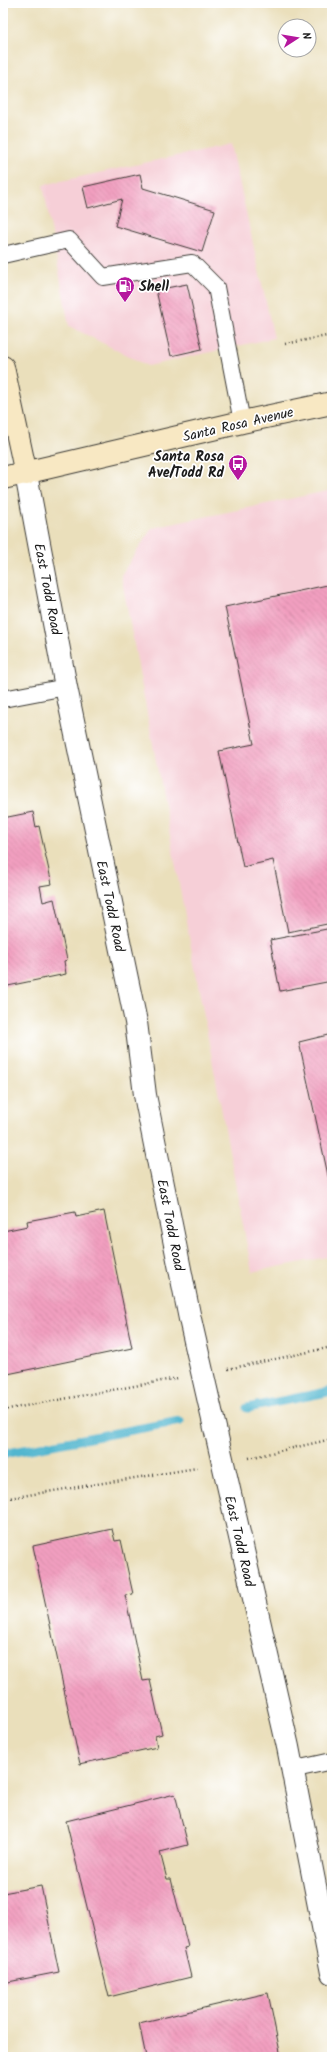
<svg xmlns="http://www.w3.org/2000/svg" width="335" height="2060" font-family="Kalam,sans-serif">
  <style>
    .built { fill: #f6cfd7 }
    .lines { fill: none; stroke-linecap: round; stroke-linejoin: round }
    .stream { stroke: #51b6cf; stroke-width: 9 }
    .building { fill: url(#building-back-hatch) }
    .lane-casing { stroke: #3b3934; stroke-width: 18 }
    .street-casing { stroke: #3b3934; stroke-width: 24 }
    .secondary-casing { stroke: #3b3934; stroke-width: 24 }
    .path { stroke: #3b3934; stroke-width: 2.5; stroke-dasharray: 1 3; stroke-linecap: butt }
    .lane { stroke: #fff; stroke-width: 16 }
    .street { stroke: #fff; stroke-width: 22 }
    .secondary { stroke: #f8e8c3; stroke-width: 22 }
    .labels { text-anchor: middle; stroke-width: 3.5; stroke-linejoin: round; paint-order: stroke }
    .poi-label { font-size: 14px; font-weight: bold; fill: #1c1c1c; stroke: #fff; text-anchor: start }
    .street-label { font-size: 14px; fill: #1c1c1c; stroke: #fff }
  </style>
  <defs>
    <pattern id="building-back-hatch" width="6" height="6" patternUnits="userSpaceOnUse"><rect width="6" height="6" fill="#f29fc0"/><path d="M-1 5l2 2M0 0l6 6M5-1l2 2" fill="none" stroke="#cf88a4"/></pattern>
  </defs>
  <rect width="100%" height="100%" fill="#fff"/>
  <filter id="ink" filterUnits="userSpaceOnUse"><feTurbulence type="fractalNoise" baseFrequency=".025" numOctaves="2"/><feDisplacementMap in="SourceGraphic" scale="8" xChannelSelector="R" yChannelSelector="G"/><feConvolveMatrix kernelMatrix="1 2 1 2 8 2 1 2 1" color-interpolation-filters="sRGB"/></filter>
  <filter id="wash" filterUnits="userSpaceOnUse"><feTurbulence type="fractalNoise" baseFrequency=".012" numOctaves="4" result="noise"/><feDisplacementMap in="SourceGraphic" scale="16" xChannelSelector="R" yChannelSelector="G"/><feGaussianBlur stdDeviation="0.9" result="paint"/><feColorMatrix in="noise" values="0 0 0 0 0 0 0 0 0 0 0 0 0 0 0 0 0 1.4 0 .05"/><feComposite in="paint" operator="in"/></filter>
  <g filter="url(#wash)">
    <rect width="100%" height="100%" fill="#eadfbb"/>
    <path class="built" d="M231,144L274,338L148,366L69,326L43,185Z
      M332,490V1256L252,1272L121,575L152,528Z"/>
    <g class="lines">
      <path class="stream" d="M247,1408L332,1391
        M3,1454L180,1421"/>
    </g>
    <g id="blocks">
      <path class="building" d="M140,174L143,188L215,210L202,252L115,226L122,199L88,208L83,187Z
        M187,284L202,349L171,356L156,290Z
        M332,584V923L288,932L273,860L243,867L219,751L254,744L225,607Z
        M33,812L36,827L39,826L52,884L40,886L43,902L54,899L67,960L64,961L66,974L3,987V818Z
        M332,928V981L280,991L270,940Z
        M332,1034V1189H331L299,1042Z
        M104,1211L132,1348L3,1375V1231L28,1226L27,1221L75,1212L76,1217Z
        M112,1529L115,1541L121,1540L133,1594L125,1595L143,1681L150,1680L162,1734L155,1736L157,1747L80,1764L33,1546Z
        M175,1794L188,1845L160,1852L167,1879H171L188,1947L184,1948L191,1977L109,1997L66,1821Z
        M41,1886L59,1972L3,1983V1893Z
        M268,1993L281,2057H146L139,2023Z"/>
    </g>
  </g>
  <g filter="url(#ink)">
    <use href="#blocks" fill-opacity="0" stroke="#3b3934" stroke-width="1"/>
    <g class="lines">
      <defs>
        <path id="lane" d="M3,255L69,240L103,277L192,263L216,287L242,422
          M3,699L66,687
          M291,1770L332,1761"/>
        <path id="street" d="M26,474L66,687L136,1022L145,1095L190,1319L288,1747L332,1973"/>
        <path id="secondary" d="M3,367L26,474
          M3,478L242,422L332,403"/>
      </defs>
      <use href="#lane" class="lane-casing"/>
      <use href="#street" class="street-casing"/>
      <use href="#secondary" class="secondary-casing"/>
      <path class="path" d="M285,344L332,335
        M228,1369L332,1347
        M3,1410L178,1378
        M249,1458L332,1439
        M3,1499L197,1468"/>
      <use href="#lane" class="lane"/>
      <use href="#street" class="street"/>
      <use href="#secondary" class="secondary"/>
    </g>
  </g>
  <defs>
    <symbol id="fuel-pin" viewBox="-11 -11 22 30"><path d="M0 17L-7.5 6A9.5 9.5 0 1 1 7.5 6Z" fill="#b5179e" stroke="#fff"/><path d="M-5.5-6h7V0h2V4h1.3V-2.5L3-4.5l.8-.8L6-3V5H2.5V1h-1V6h-7ZM-4.2-4.7v3.2H.2V-4.7Z" fill="#fff"/></symbol>
    <symbol id="bus-pin" viewBox="-11 -11 22 30"><path d="M0 17L-7.5 6A9.5 9.5 0 1 1 7.5 6Z" fill="#b5179e" stroke="#fff"/><path d="M-5-6H5V4H4V6H2V4H-2V6H-4V4H-5ZM-3.5-4V0h7V-4ZM-3.5 1.2v1.5H-2V1.2ZM2 1.2v1.5H3.5V1.2Z" fill="#fff"/></symbol>
  </defs>
  <g fill-rule="evenodd">
    <use href="#fuel-pin" x="114" y="275" width="22" height="30"/>
    <use href="#bus-pin" x="227" y="453" width="22" height="30"/>
  </g>
  <g class="labels">
    <g class="poi-label">
      <text x="139" y="291">Shell</text>
      <text x="224" y="461" text-anchor="end">Santa Rosa<tspan x="224" dy="16">Ave/Todd Rd</tspan></text>
    </g>
    <g class="street-label">
      <text transform="translate(238 424) rotate(-13)" y="5">Santa Rosa Avenue</text>
      <text transform="translate(48 589) rotate(79)" y="5">East Todd Road</text>
      <text transform="translate(111 906) rotate(78)" y="5">East Todd Road</text>
      <text transform="translate(171 1225) rotate(79)" y="5">East Todd Road</text>
      <text transform="translate(240 1541) rotate(77)" y="5">East Todd Road</text>
    </g>
  </g>
  <rect width="335" height="2060" fill="none" stroke="#fff" stroke-width="16"/>
  <g transform="translate(297 38) rotate(78)"><circle r="19" fill="#ffffff" stroke="#a4a4a4"/>
  <path d="M0-3L7 15L0 10L-7 15Z" fill="#b5179e"/>
  <text y="-6" font-size="11" font-weight="bold" text-anchor="middle" fill="#1c1c1c">N</text>
  </g>
</svg>
